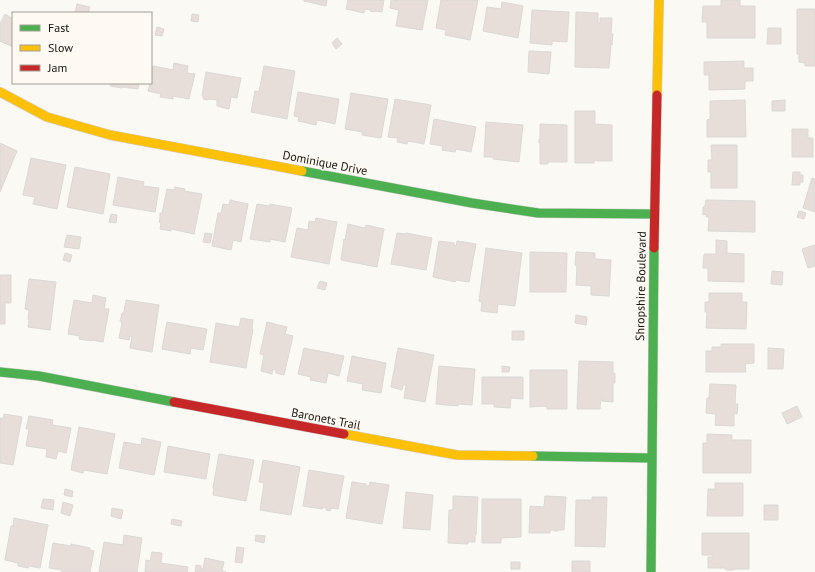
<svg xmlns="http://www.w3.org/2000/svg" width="815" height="572" font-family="'PT Sans',sans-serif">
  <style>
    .building { fill: #e7ded9; stroke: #dbd8d5 }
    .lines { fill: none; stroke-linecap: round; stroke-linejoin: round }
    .fast-casing { stroke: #cccac5; stroke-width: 10 }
    .slow-casing { stroke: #cccac5; stroke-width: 10 }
    .jam-casing { stroke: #cccac5; stroke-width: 10 }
    .fast { stroke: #4caf50; stroke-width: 9 }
    .slow { stroke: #ffc107; stroke-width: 9 }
    .jam { stroke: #c62828; stroke-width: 9 }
    .labels { text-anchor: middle; stroke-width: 3; stroke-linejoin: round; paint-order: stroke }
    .street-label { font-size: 12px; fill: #15130f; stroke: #fefaf1 }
  </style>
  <rect width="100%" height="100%" fill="#fbf9f4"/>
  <path class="building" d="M304,0H327L326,6L304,1Z
    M348,0H384L382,12L374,11V12L370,11L371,10L365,9L364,13L346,9Z
    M391,0L401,1V0H428L422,30L396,26L399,10L390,8Z
    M441,0H478L470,40L445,35L446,30L436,28Z
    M721,0H740V6H755V38H707V22H702L703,6H721Z
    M502,2L523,6L518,38L483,31L487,7L501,9Z
    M77,4L90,7L88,13H75Z
    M797,9H815V66H805V63L799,62V54H797Z
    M532,10L569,12L567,42L552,41V45L530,43Z
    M576,12L598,13V23H600V18H612L611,34H613L612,45L611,44L609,68L575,67Z
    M5,14L13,19V47L0,41V24Z
    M192,14L199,15L198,22L191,21Z
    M157,27L164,29L162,36L155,35Z
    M768,28H781V44H767Z
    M337,38L342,44L336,49L332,43Z
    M529,51L551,52L549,74L528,72Z
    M744,61V68H753V81H745V89L709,90V75H704V62Z
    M174,63L188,66L187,73L195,74L189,99L173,96V99L160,97L161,94L148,91L150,83H151V76L153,66L173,70Z
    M264,66L295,71L287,119L251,112L255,91L259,92Z
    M206,72L241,78L237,98L231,97L229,109L217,106V100L209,99L208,100L203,99L204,97L202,96Z
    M108,83H139L138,89L122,87V88L110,86L111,84Z
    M298,92L339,99L335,124L317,120L316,125L298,121L299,117L294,116Z
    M351,93L388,99L381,138L362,135V132L345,129Z
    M395,99L431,105L424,144L408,141L407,144L397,142L398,138L388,137Z
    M745,100L746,137H707V120L710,119V101Z
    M785,100V111H772V101Z
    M575,111H595V124L612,125V161H597V160H595L594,163H575Z
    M434,119L476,127L471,152L456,149L455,152L442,150L443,146L430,144Z
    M486,122L523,125L519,162L493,159V157H484Z
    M540,124L567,125V162H548V164H540V143H539V139H540Z
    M792,129H808V138H813V157H792Z
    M0,143L17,151L0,192Z
    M711,145H737V188H711V172H708V160H712Z
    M31,158L66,165L57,209L33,204L35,197L23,195Z
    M75,167L110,174L103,214L67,207Z
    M793,172H800V175H803V182H800V185H792Z
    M118,177L144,182L143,186L159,188L155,212L113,205Z
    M812,178L815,179V212L803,208Z
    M175,187L185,189L184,191L202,194L194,234L171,229V231L160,229L161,223L159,222L160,218V213H162L167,189L174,190Z
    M230,200L248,204L241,242L233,240L231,250L212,246L218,213H221L223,204L229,205Z
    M706,200L755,201V232L708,231L709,217H706V214L703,215V207L705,206Z
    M257,204L269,206L270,204L292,208L285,242L270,239V242L250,239Z
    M799,211L806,213L804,219L797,217Z
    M111,214L117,215L116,223L109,222Z
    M316,218L337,222L329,264L291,257L297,228L308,230L309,221L315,222Z
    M348,224L365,228L366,225L384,229L377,267L341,260L344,239L345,240Z
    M205,233L212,234L210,243L203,242Z
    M397,233L406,234V233L432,238L426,270L391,264Z
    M67,235L81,237L79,249L64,247Z
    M716,240L727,241V253L744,254V282L708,281V268H703L704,254H716Z
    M439,241L454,243V245L456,246L457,241L476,244L469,282L456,280L455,282L451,281L433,277Z
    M815,245V266L808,268L802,249Z
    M486,248L522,253L515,306L498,304L497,313L481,311L482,302L479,301Z
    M530,252L567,253L566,292H530Z
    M576,252L595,253V259L611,260L609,296L591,295V286L576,285L577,266L575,265Z
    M65,253L72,255L70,262L63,260Z
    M772,271L783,272L782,285L771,284Z
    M0,275H11V303H5V324H0Z
    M29,279L56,282L50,330L28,327L29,320L28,319L29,310L25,309Z
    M320,281L327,283L325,290L317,288Z
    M709,293H742V302H747L746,329L706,328L707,312H705V302H709Z
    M93,295L106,298L104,309H109L103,342L92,340V341L79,339L80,336L68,334L74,300L92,303Z
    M126,300L159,305L152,352L130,348L132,336H130L129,340L119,338L122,323L120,321L122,313L124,312Z
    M576,315L587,317L586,325L575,323Z
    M241,318L253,320L252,329H253L246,368L210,362L216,323L239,327Z
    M167,322L207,329L203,350L191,348L190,354L162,349Z
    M267,322L287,327L285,334L293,336L284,375L276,373V370L273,369L272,374L261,371L264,355L260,354Z
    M512,331H524V340H512Z
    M721,344H754V363L745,364L746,372H706V351H712V347H721Z
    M304,348L344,356L339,376L328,373L326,383L310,380L311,377L298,374Z
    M398,348L434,355L425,402L404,398L406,385H403L402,390L391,387Z
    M768,348L784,349L783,369H768Z
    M352,356L386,363L381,393L362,390L363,384L347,381Z
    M579,361L613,362V373H615V383H613V402L602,401V397H601L600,409H577Z
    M439,366L475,369L472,405L458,404V406L436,404Z
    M502,366L510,367L509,372H502Z
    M530,370H567V409H547V406L530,407Z
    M482,377H523V399L511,398L510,408L494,407V404H482Z
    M710,384L736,385L735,404H738L737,414L734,413V426L715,425L716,414L706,413L707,398H709Z
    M797,406L802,417L787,424L782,413Z
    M4,414L22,417L13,465L0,463V418L3,419Z
    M29,416L53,420L52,425L71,428L66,453L58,451L56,459L46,457L47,449L26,446L29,429H26Z
    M79,427L115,434L107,474L84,470L83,473L71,470Z
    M707,434L732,435V440H751V473H703V443H707Z
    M142,438L161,442L154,475L119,468L124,442L141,445Z
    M168,446L210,454L206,479L164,472Z
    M219,454L254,460L246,501L213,495L214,488H213Z
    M263,460L300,467L291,515L260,510L264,483L259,482Z
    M309,470L344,476L338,509L331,508L330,511L326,510V508L323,507L322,509L303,506Z
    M352,482L366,484V486H369L370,482L389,485L382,524L346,518Z
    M715,483H743V516H707L708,489H715Z
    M65,489L73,491L72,497L64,495Z
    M406,492L433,495L430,530L403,528Z
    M453,496L478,497L476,535H475V542H468V544L448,543L449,510H453Z
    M545,496L566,497L564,530H558V531H554V530H550V533H529L530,506L544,507Z
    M592,497H607L605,547L575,546L576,500H592Z
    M43,499L54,500L53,510L41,508Z
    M482,499H521V537L501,538V543H482Z
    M63,502L73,505L70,516L61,513Z
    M764,505H778V520H764Z
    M112,508L123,510L121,519L111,516Z
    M14,518L48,525L40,568L29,566L28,568L18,566V563L5,560L11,526H13Z
    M172,519L182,521L181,526L171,524Z
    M702,533H749V569H736L733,570H726L724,568H708V557H713V555H702Z
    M124,535L142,538L137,572H99L104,542L123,545Z
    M256,535L265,536L264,543L255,541Z
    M53,543L71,546V544L90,548V550L94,551L90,572H61L62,570L49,568Z
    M237,547L244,548L242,563L235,562Z
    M152,552L162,553L161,563L188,567L187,572H145L146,560L150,561Z
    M205,558L224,562L222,571L226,572H195L196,565L201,566V569H203Z
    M572,561H590V572H572Z
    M511,562H520V569H511Z"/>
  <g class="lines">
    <defs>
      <path id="fast" d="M302,171L472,203L538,213L654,214
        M0,372L39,376L174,402
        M533,456L651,458
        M651,572L654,248"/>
      <path id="slow" d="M0,92L47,117L110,135L302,171
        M657,95L659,0
        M344,434L457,455L533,456"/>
      <path id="jam" d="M654,248L657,95
        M174,402L344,434"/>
    </defs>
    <use href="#fast" class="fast-casing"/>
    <use href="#slow" class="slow-casing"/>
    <use href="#jam" class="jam-casing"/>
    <use href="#fast" class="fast"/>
    <use href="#slow" class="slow"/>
    <use href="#jam" class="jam"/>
  </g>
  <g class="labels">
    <g class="street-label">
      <text transform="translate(325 163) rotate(11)" y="4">Dominique Drive</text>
      <text transform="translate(641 286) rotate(-89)" y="4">Shropshire Boulevard</text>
      <text transform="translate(326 419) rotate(11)" y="4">Baronets Trail</text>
    </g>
  </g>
  <rect x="12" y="12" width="140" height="72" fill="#fefaf1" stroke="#a19e97"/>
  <rect x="20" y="25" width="20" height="6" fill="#4caf50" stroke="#a19e97"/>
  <text x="48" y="32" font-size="12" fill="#15130f">Fast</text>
  <rect x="20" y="45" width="20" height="6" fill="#ffc107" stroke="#a19e97"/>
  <text x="48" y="52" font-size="12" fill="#15130f">Slow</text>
  <rect x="20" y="65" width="20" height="6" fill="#c62828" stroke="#a19e97"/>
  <text x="48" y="72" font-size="12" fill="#15130f">Jam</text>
</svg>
